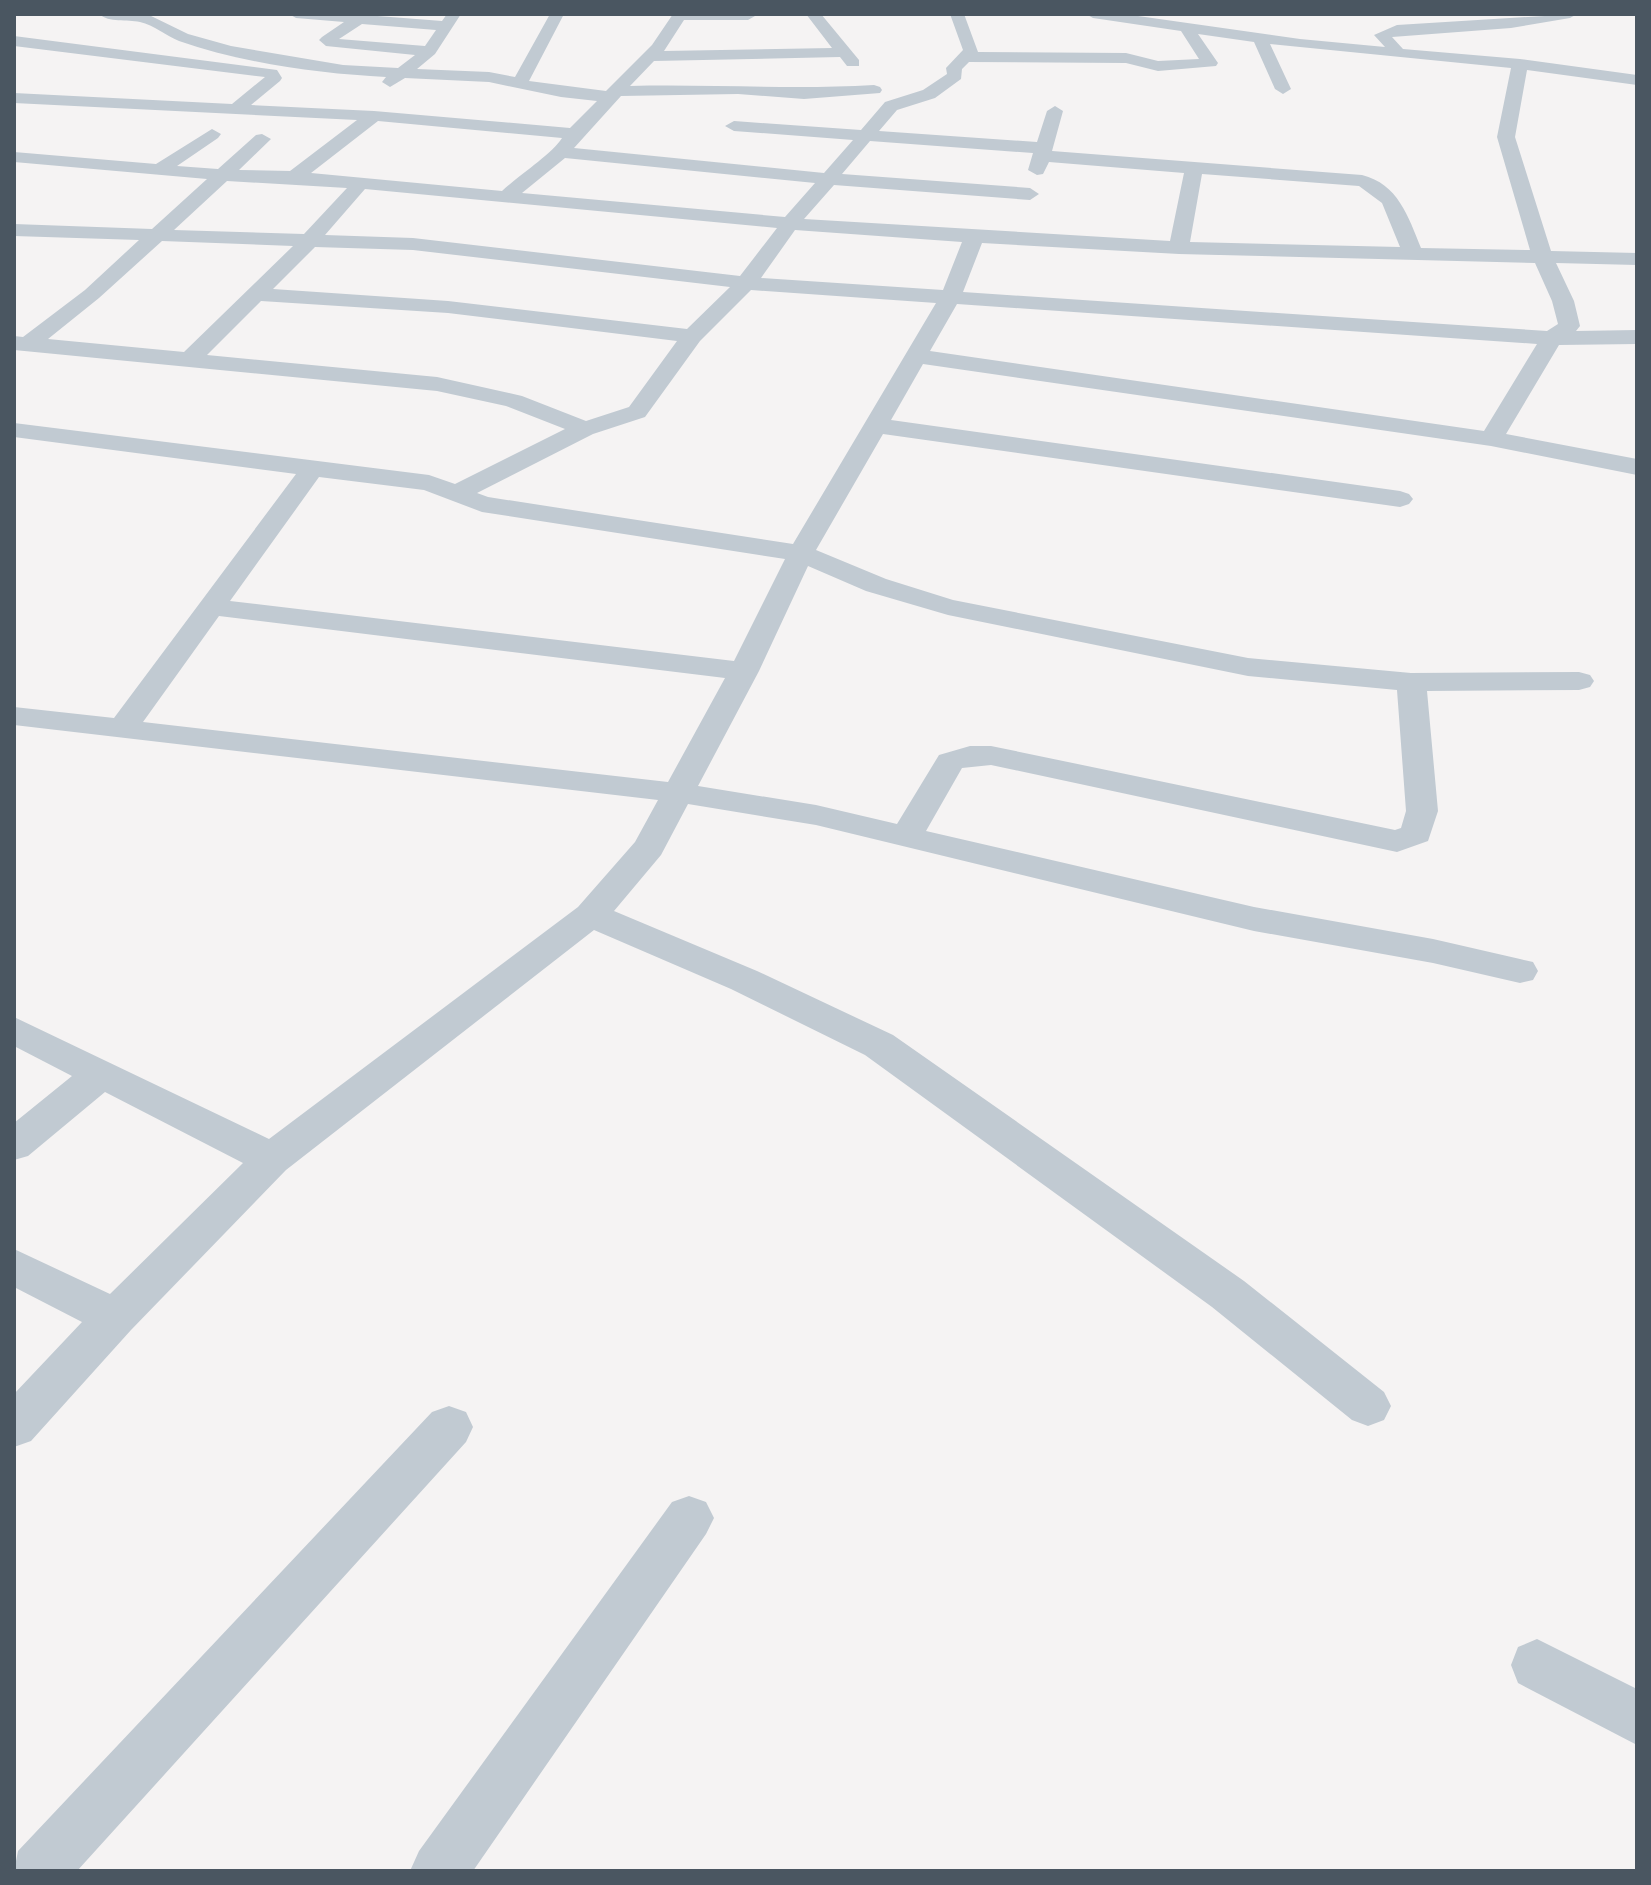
<svg xmlns="http://www.w3.org/2000/svg" width="1651" height="1885" font-family="'Asap Condensed',sans-serif">
  <style>
    .lines { fill: none; stroke-linecap: round; stroke-linejoin: round }
    .minor { fill: #c1cad2; fill-rule: evenodd }
  </style>
  <rect width="100%" height="100%" fill="#f5f3f3"/>
  <g class="lines">
    <path class="minor" d="M99,14H147L188,34L231,46L343,65L398,68L415,55L326,46L319,40L322,37L344,22L296,18L289,14H352L442,21L447,14H461L435,54L417,69L489,72L515,77L550,14H564L529,81L606,91L652,45L673,14L755,16L748,20H684L664,51L832,48L806,14H821L859,60V66H847L840,57L654,61L630,86C712,84 793,90 874,85L880,87L882,90L880,93L804,99L738,94L621,96L574,148L824,173L853,140L734,131L725,126L734,121L861,130L885,102L923,90L947,74L946,68L963,50L950,14H964L978,52L1126,53L1158,61L1199,59L1181,31L1093,18L1086,14H1124L1300,39L1385,47L1374,35L1397,25L1577,14L1570,18L1511,28L1392,37L1403,49L1520,59L1637,75V85L1527,70L1515,137L1551,251L1637,253V265L1556,263L1574,301L1580,326L1576,331L1637,330V344L1559,345L1506,434L1637,459V475L1491,446L923,364L891,420L1400,491L1409,494L1413,499L1409,504L1400,507L883,434L816,550L886,579L953,600L1248,658L1411,673L1579,672L1590,675L1594,681L1590,687L1579,690L1427,691L1438,811L1428,841L1397,852L991,765L962,768L926,831L1254,907L1433,939L1520,959L1533,962L1538,971L1533,980L1520,983L1433,963L1254,931L816,825L688,804L661,855L614,911L757,971L893,1035L1244,1281L1384,1392L1391,1406L1384,1420L1368,1426L1352,1420L1212,1307L865,1055L731,989L594,930L286,1170L131,1330L31,1441L14,1447V1394L82,1322L14,1287V1249L110,1294L243,1163L105,1092L28,1156L14,1160V1123L72,1076L14,1046V1017L269,1139L578,907L635,842L658,800L14,725V707L114,718L296,474L14,437V423L429,475L455,484L565,429L506,406L437,391L14,350V336L23,337L85,290L139,240L14,236V224L152,229L207,179L14,162V152L156,164L212,129L221,134L218,138L177,166L218,169L256,135L262,134L271,139L239,170L290,171L357,120L14,103V93L232,104L265,77L14,46V36L277,70L282,78L280,81L251,105L374,111L570,128L597,101L561,97L489,82L405,78L390,87L382,82L386,77C320,74 242,63 179,41C166,36 154,25 140,22C127,19 109,23 99,14ZM362,24L436,30L425,46L339,39ZM1198,34L1254,42L1275,89L1283,94L1291,89L1270,44L1511,68L1497,137L1530,250L1421,248C1408,216 1398,184 1362,175L1052,151L1063,111L1055,106L1047,111L1037,142L879,131L897,110L935,98L961,79L962,69L969,62L1126,63L1158,71L1216,66L1218,63ZM378,121L562,138C552,154 518,176 502,191L311,173ZM870,141L1033,153L1028,170L1037,175L1043,174L1049,162L1184,173L1170,241L804,219L834,185L1030,200L1039,194L1030,188L842,174ZM565,158L815,183L785,217L522,193ZM1202,174L1359,186L1382,203L1400,247L1190,242ZM227,181L347,188L304,234L174,230ZM365,189L777,228L740,276L413,238L325,235ZM795,230L962,242L943,290L761,278ZM162,241L293,246L184,352L48,339L99,298ZM982,243L1179,254L1535,263L1552,301L1558,324L1547,331L963,292ZM315,247L413,250L730,287L687,329L448,301L273,289ZM751,290L936,303L793,544L488,497L477,493L593,434L645,417L700,341ZM261,301L448,313L677,341L629,407L586,421L522,396L437,377L207,355ZM957,304L1537,344L1484,431L930,351ZM319,477L424,490L482,512L785,559L734,661L230,601ZM808,566L866,591L948,615L1248,676L1397,690L1406,811L1401,828L1395,830L991,746H970L939,755L897,824L816,805L698,786L759,671ZM219,616L725,678L668,782L143,722Z
      M449,1406L466,1412L473,1427L466,1442L77,1871H14L18,1851L432,1412Z
      M689,1496L706,1502L714,1518L706,1534L473,1871H410L419,1851L672,1502Z
      M1537,1639L1637,1689V1745L1518,1683L1511,1665L1518,1647Z"/>
  </g>
  <rect width="1651" height="1885" fill="none" stroke="#4a5661" stroke-width="32"/>
</svg>
